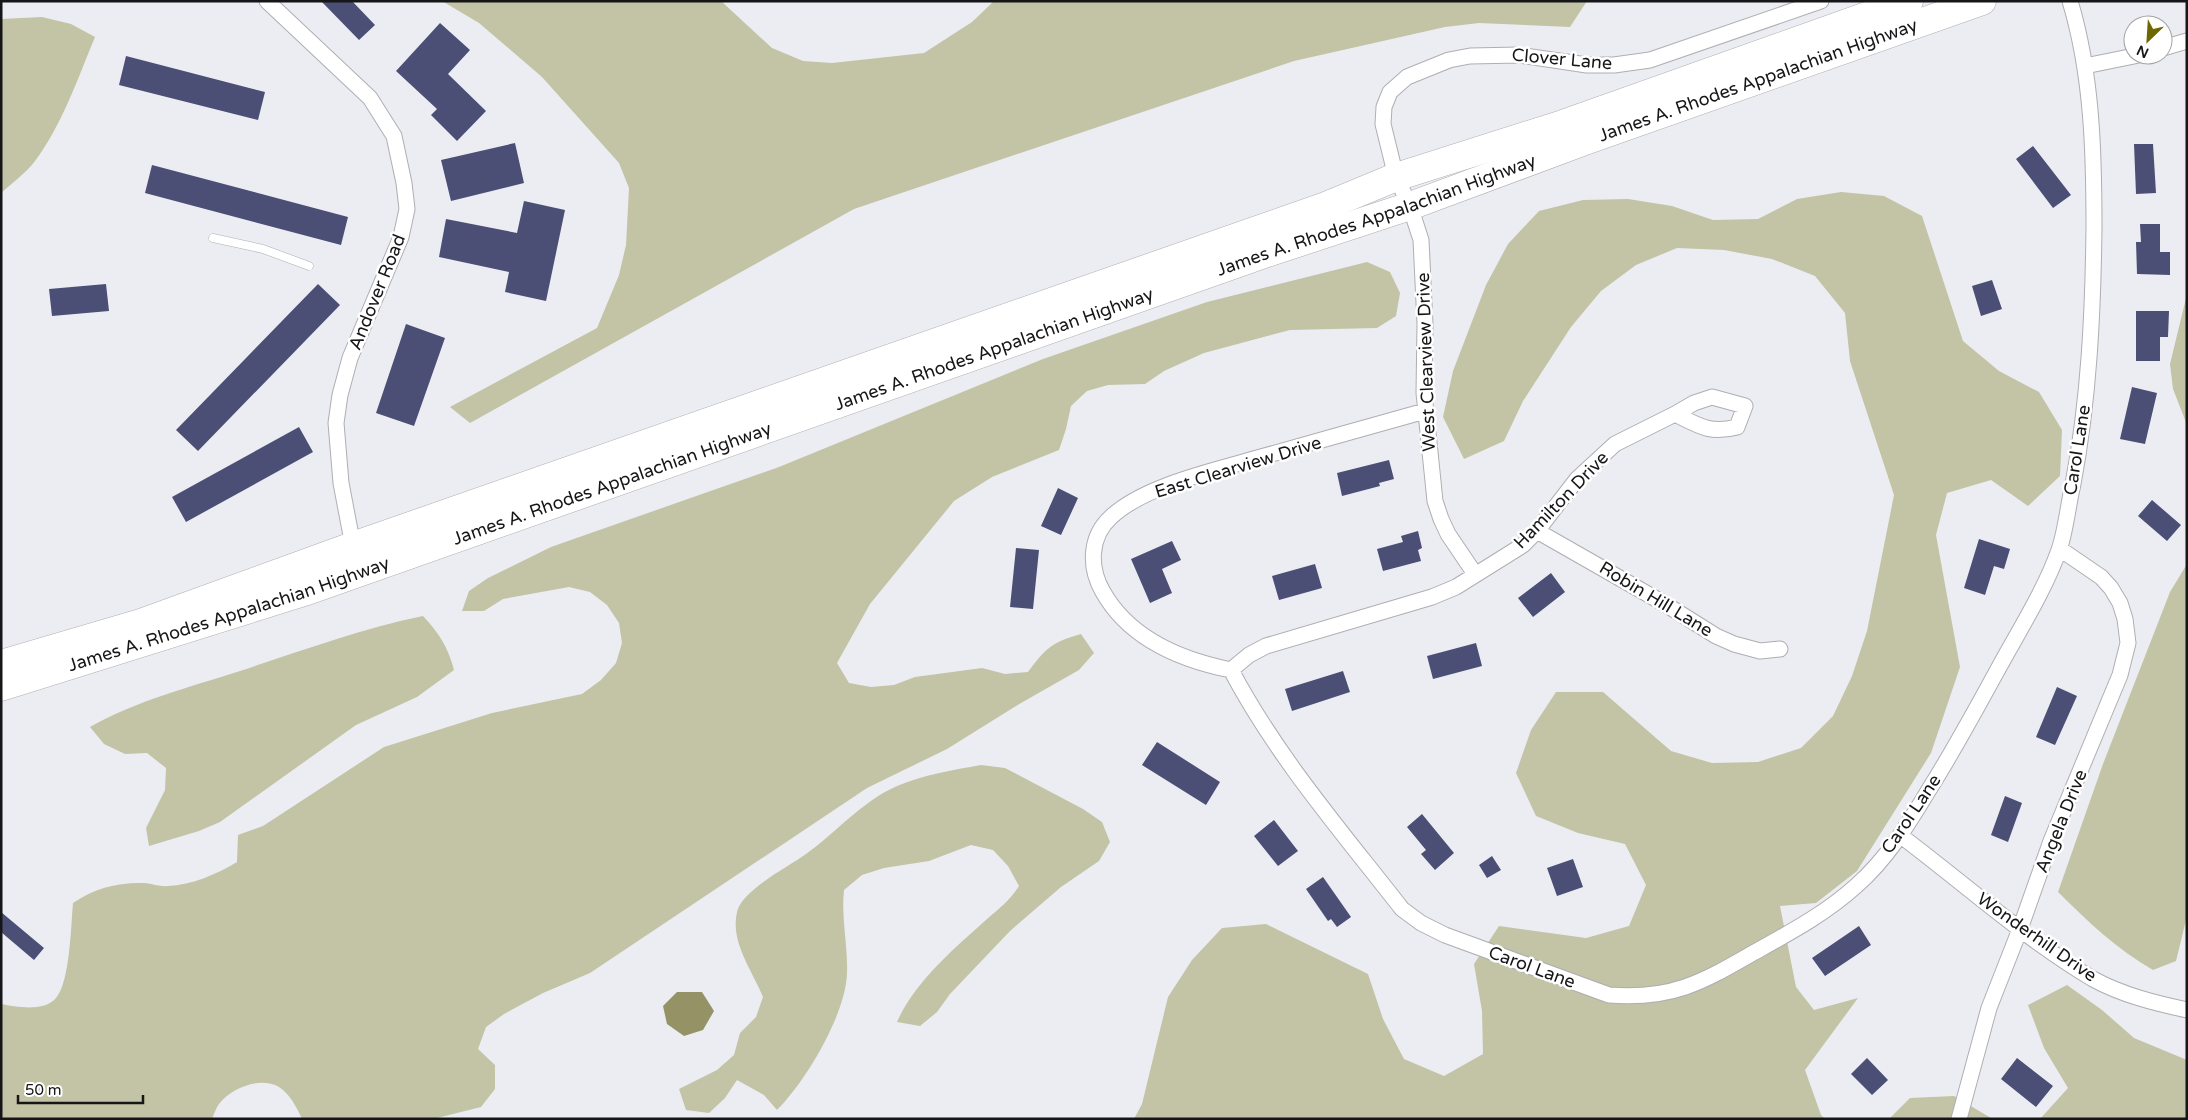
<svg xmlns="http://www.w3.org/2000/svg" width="2188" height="1120" font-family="'Varela Round',sans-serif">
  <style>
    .green { fill: #c3c3a6 }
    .water { fill: #959365 }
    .building { fill: #4b4e75 }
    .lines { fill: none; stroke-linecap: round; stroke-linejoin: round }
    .lane-casing { stroke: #aeaeb3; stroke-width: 9 }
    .street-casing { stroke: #aeaeb3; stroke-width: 17 }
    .highway-casing { stroke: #aeaeb3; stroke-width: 29 }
    .lane { stroke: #fff; stroke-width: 8 }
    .street { stroke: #fff; stroke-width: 15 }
    .highway { stroke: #fff; stroke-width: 28 }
    .labels { text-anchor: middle; stroke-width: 5; stroke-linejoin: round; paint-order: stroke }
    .street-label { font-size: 18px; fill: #161618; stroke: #fff }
  </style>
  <rect width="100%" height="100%" fill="#ecedf2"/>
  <path class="green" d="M442,1H721L772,48L803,61L832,63L924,53L972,22L994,1H1587L1570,27L1479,23L1445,27L1294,61L854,209L470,423L450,407L597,328L619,275L626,245L629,188L619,163L542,77L479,23Z
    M42,17L71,24L95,37C78,78 62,125 35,161C26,173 12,183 1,193V19Z
    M1841,192L1884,196L1922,216L1963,341L1999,371L2039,392L2062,430L2060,476L2028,506L1991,480L1947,493L1936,535L1960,667L1931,753L1857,871L1816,903L1780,906L1796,987L1814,1010L1858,998L1805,1070L1821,1115L1825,1119H1134L1142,1104L1168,997L1192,960L1222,928L1266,924L1368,974L1383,1019L1404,1059L1444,1076L1483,1054L1482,1011L1474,964L1499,926L1586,938L1629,926L1646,885L1625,844L1578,833L1536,816L1516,773L1531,730L1556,692H1603L1671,751L1712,763L1758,762L1801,748L1833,716L1852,676L1867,631L1894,495L1850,361L1845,313L1815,276L1772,259L1724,250L1677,248L1636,265L1601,291L1571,327L1523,401L1504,441L1464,459L1443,417L1453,371L1486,285L1508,244L1539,211L1583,200L1628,199L1672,206L1713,220L1758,219L1797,199Z
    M1367,262L1390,272L1400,293L1396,316L1377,328L1290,330L1204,353L1164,371L1145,384L1108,385L1087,391L1071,406L1066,429L1059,450L992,477L954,501L870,604L837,663L849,683L871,687L894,685L915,677L982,668L1005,674L1028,672C1046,648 1052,642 1081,634L1094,653L1079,670L1021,703L947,749L867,788L590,973L543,993L504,1014L486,1027L478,1049L495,1065V1089L481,1107L433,1119H302C297,1108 290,1094 279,1087C260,1076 231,1088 219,1104C216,1108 214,1114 212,1119H1V1004C17,1007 44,1012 56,998C70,982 71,925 73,903C95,888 118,882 145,883C153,884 161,887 168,886C192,885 217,874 237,862L238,835L263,826L384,747L492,713L582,694L601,680L616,663L622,643L619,623L607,605L590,592L569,587L503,599L484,611H462L469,591L488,578L551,547L779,467L1043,359L1207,302Z
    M2187,294V425L2173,389L2170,364Z
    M2187,564V916L2176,961L2153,970C2118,950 2087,921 2058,892L2103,764L2170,592Z
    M423,616C439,633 448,647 454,670L417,697L356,725L220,822L199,831L149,846L146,828L165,790L166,768L147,753L125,754L104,744L90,727C136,701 190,687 240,671C301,651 360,629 423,616Z
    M981,765L1005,768L1083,809L1102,822L1110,842L1099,861L1061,887L1010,931L950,994L937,1012L920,1026L897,1022C916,980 954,949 987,919C1000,908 1010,900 1019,886L1008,866L993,850L971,845L929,861L884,868L862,875L844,890C841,918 848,945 847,973C846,1014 806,1081 777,1110L764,1095L737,1080L725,1098L709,1113L686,1110L679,1089L717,1070L734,1055L740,1033L756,1017L763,997C752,970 730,942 737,912C742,890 788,867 806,854C837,832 861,802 897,786C923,775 953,770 981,765Z
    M2067,985L2102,1010L2134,1038L2187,1060V1119H2040L2068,1088L2044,1048L2028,1005Z
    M1954,1096L1991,1118L2000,1119H1889L1910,1098Z"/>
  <path class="water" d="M677,992H702L714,1011L703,1030L684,1036L667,1024L663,1006Z"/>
  <path class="building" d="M321,1H352L375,25L359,40Z
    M440,23L470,50L448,74L486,111L457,141L431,115L437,109L396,71Z
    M126,56L265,92L258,120L119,85Z
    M515,143L524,183L451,201L441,160Z
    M2134,144H2153L2156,193L2136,194Z
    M2033,146L2071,195L2053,208L2016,159Z
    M152,165L348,217L341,245L145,193Z
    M524,201L565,210L546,301L505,292L509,272L439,257L446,219L517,233Z
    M2140,224H2160V252H2170V275L2137,274L2136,242H2141Z
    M1992,280L2002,309L1981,316L1972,286Z
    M106,284L109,311L52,316L49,289Z
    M318,284L340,305L198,451L176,430Z
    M2136,311H2169L2168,337H2160V361H2136Z
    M406,324L445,338L414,426L376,413Z
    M2132,387L2157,393L2145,444L2120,439Z
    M299,427L313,452L186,522L172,497Z
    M1389,460L1394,479L1379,483L1380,486L1342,496L1337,473Z
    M1058,488L1078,498L1061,535L1041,526Z
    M2152,500L2181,525L2167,541L2138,516Z
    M1418,531L1422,548L1418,550L1421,561L1383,571L1377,549L1403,542L1401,536Z
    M1979,539L2010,549L2004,569L1994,566L1985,595L1964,588Z
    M1172,541L1181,560L1162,569L1172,593L1150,603L1131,559Z
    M1016,548L1039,550L1033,609L1010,607Z
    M1315,564L1322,588L1279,600L1272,576Z
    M1551,573L1565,592L1533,617L1518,598Z
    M1476,643L1482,666L1433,679L1427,656Z
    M1343,671L1350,692L1292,711L1285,689Z
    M2057,687L2077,696L2055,745L2036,737Z
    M1157,742L1220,782L1206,805L1142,765Z
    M2005,796L2022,803L2008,842L1991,835Z
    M1422,814L1454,853L1435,870L1421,854L1426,850L1407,827Z
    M1274,820L1298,851L1278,866L1254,836Z
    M1492,856L1501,870L1487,878L1479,865Z
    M1573,859L1583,887L1557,896L1547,868Z
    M1323,877L1351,917L1337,927L1331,919L1328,921L1306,889Z
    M1,912L44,948L34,960L1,932Z
    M1859,926L1871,945L1825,976L1812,958Z
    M1867,1058L1888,1080L1872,1095L1851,1074Z
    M2017,1058L2053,1086L2036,1107L2001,1079Z"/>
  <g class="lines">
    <defs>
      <path id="lane" d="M213,238L263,249L309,266"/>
      <path id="street" d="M267,1L370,98L394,136L404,183L407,209L401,237L350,358L340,395L336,423L341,483L353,546L357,552
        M2163,48L2187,41
        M2085,66L2139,55
        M1712,397L1745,406L1737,427C1710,434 1699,426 1675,414L1694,403Z
        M1537,531L1665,604L1716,636L1734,644L1760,651L1780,649
        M1475,574L1448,534L1441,519L1435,501L1424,393L1425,324L1421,240L1410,206L1396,177L1383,124L1384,107L1390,92L1407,77L1449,60L1470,56L1519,55L1587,65H1614L1650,60L1821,1
        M1231,670C1277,757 1342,832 1402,909L1421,923L1445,935L1609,995C1671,1000 1701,983 1753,953C1789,933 1825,914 1856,886C1887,859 1909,823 1930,788C1954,750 1975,711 1997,671C2018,632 2044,592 2059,550C2066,530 2068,505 2073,484C2089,399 2093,314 2094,227C2094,151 2092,74 2070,1
        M1231,670C1181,660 1129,638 1103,592C1089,568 1089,537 1111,517C1145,485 1217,470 1261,457C1316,442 1370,426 1425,411
        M1231,670L1249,655L1266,646L1432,597L1456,587L1523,545L1537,531L1577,479L1615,444L1675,414
        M1901,836C1965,884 2024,938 2093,979C2122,995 2155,1003 2187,1010
        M1959,1119L1989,1008L2020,929L2051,841L2120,675L2128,643L2125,619L2120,603L2111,588L2101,577L2060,549"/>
      <g id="highway">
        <path d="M1,664L141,623L353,546L1326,206L1396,177L1563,124L1909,1"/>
        <path id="s1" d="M1,687L304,592L1264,254L1410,206L1585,141L1982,1"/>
      </g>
    </defs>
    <use href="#lane" class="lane-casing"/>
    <use href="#street" class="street-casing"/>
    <use href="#highway" class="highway-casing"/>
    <use href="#lane" class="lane"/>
    <use href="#street" class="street"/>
    <use href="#highway" class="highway"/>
  </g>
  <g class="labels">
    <g class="street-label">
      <text transform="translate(1562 59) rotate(5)" y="6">Clover Lane</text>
      <text dy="6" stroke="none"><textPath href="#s1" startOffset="1859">James A. Rhodes Appalachian Highway</textPath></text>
      <text dy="6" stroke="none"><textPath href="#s1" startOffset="1454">James A. Rhodes Appalachian Highway</textPath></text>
      <text transform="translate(377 292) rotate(-68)" y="6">Andover Road</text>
      <text dy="6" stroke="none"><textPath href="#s1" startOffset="1049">James A. Rhodes Appalachian Highway</textPath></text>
      <text transform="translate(1426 362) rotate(-92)" y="6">West Clearview Drive</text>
      <text transform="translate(2077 450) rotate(-81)" y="6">Carol Lane</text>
      <text transform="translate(1238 467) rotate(-17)" y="6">East Clearview Drive</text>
      <text dy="6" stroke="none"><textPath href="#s1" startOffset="644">James A. Rhodes Appalachian Highway</textPath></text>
      <text transform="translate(1561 500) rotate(-46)" y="6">Hamilton Drive</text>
      <text transform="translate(1656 599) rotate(31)" y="6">Robin Hill Lane</text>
      <text dy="6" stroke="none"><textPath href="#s1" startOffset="239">James A. Rhodes Appalachian Highway</textPath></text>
      <text transform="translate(1911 814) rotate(-56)" y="6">Carol Lane</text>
      <text transform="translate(2061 821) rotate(-68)" y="6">Angela Drive</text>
      <text transform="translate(2037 937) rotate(35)" y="6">Wonderhill Drive</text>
      <text transform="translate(1532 967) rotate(20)" y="6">Carol Lane</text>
    </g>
  </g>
  <rect width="2188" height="1120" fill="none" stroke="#161618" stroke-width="5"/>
  <g transform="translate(2148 40) rotate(205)"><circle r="24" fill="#ffffff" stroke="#a2a2a3"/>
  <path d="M0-4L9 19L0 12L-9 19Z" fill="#6c6700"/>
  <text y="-8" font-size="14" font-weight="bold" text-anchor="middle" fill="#161618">N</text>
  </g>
  <path d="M18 1095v8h125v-8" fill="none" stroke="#161618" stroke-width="2.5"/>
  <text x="25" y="1095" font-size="15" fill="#161618" stroke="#ffffff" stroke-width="4" paint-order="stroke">50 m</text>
</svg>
